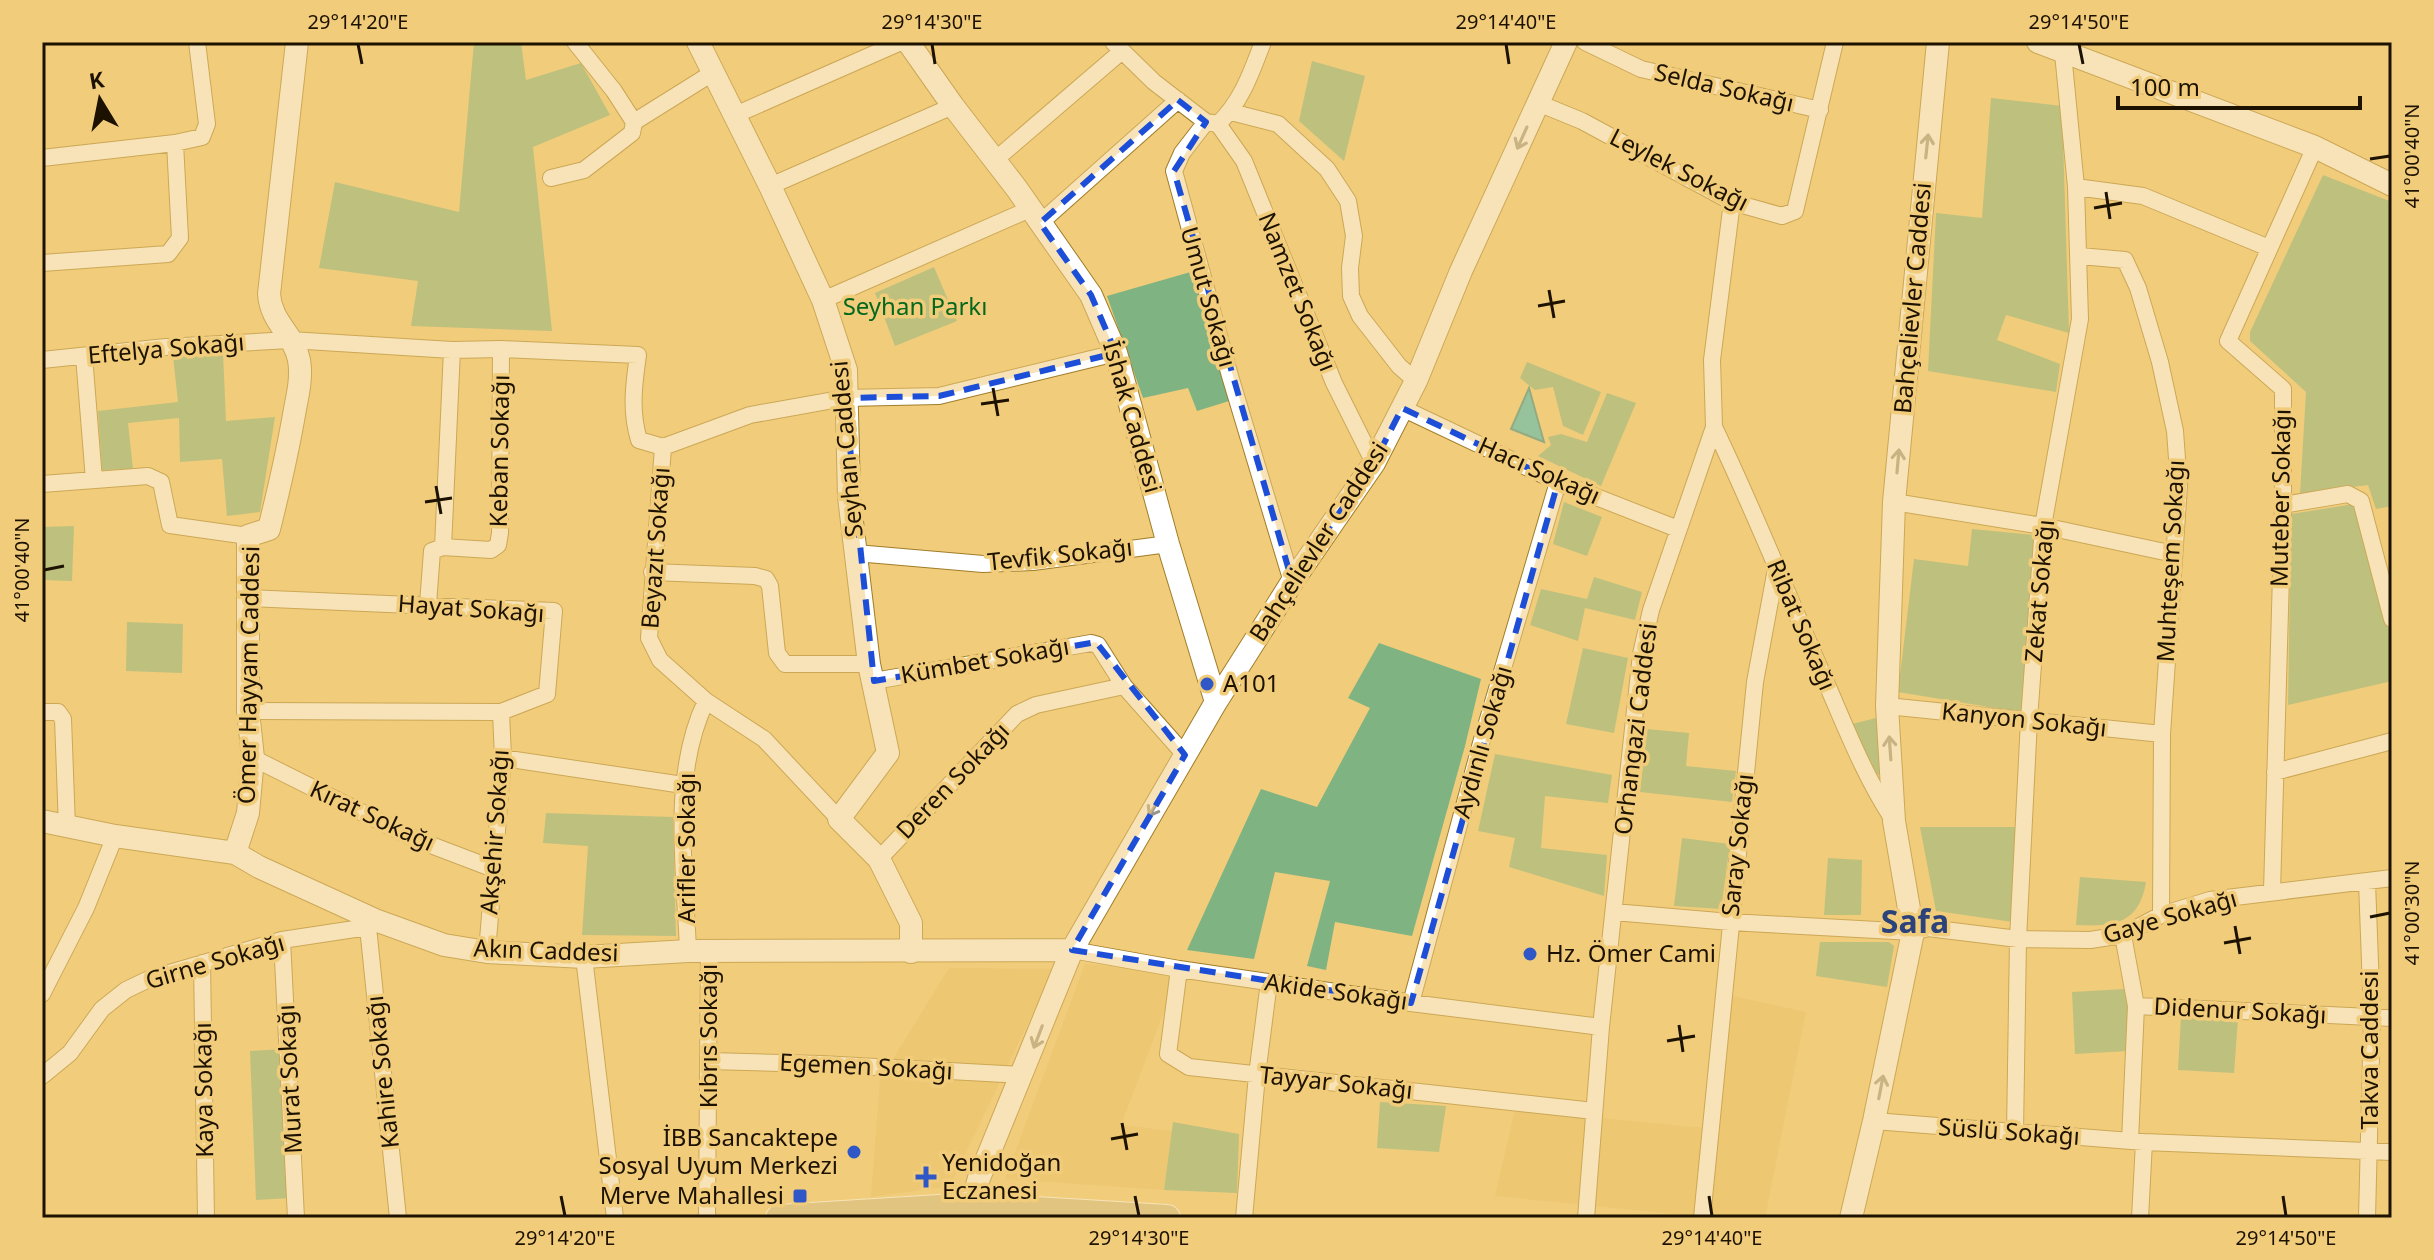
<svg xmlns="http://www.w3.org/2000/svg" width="2434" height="1260" font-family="'Noto Sans',sans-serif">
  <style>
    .built { fill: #e8c066 }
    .green { fill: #80b382 }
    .water { fill: #28b5c3; stroke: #258488; stroke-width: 2 }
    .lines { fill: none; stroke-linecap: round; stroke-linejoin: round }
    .street-casing { stroke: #a07d28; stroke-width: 18 }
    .secondary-casing { stroke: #a07d28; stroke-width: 24 }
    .primary-casing { stroke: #fff; stroke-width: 28 }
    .street { stroke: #fff; stroke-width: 16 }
    .secondary { stroke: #fff; stroke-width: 22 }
    .primary { stroke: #d1bb88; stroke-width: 26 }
    .oneway { stroke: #99948c }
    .marked { fill: none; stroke: #1d4ed8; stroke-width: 6; stroke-dasharray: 16 10; stroke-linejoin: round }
    .ticks { fill: none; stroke: #1d1200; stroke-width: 3 }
    .poi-dot { fill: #3057c6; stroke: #f1cc7b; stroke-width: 3 }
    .labels { text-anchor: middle; stroke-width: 7; stroke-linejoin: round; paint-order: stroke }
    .street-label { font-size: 24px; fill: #1d1200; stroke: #f1cc7b }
    .park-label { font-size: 24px; fill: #05681d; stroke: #f1cc7b }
    .poi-label { font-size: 24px; fill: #1d1200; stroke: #f1cc7b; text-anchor: start }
    .district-label { font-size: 32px; font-weight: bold; fill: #2b427a; stroke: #f1cc7b }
    .neatline { fill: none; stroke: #1d1200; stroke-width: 3 }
    .ticks-label { font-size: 20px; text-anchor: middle; fill: #1d1200 }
  </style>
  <rect width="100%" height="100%" fill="#f1cc7b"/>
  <path class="built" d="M1085,964L1179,972L1121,1125L1172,1131L1164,1190L1005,1179Z
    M949,968L1054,969L950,1186L871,1197L880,1080Z
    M1728,995L1806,1012L1765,1218H1716L1495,1196L1515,1110L1717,1129Z"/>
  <path class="green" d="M474,42H521L526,80L581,63L610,115L533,147L552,331L411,326L418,281L319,268L335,182L459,212Z
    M1312,61L1365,76L1344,161L1299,121Z
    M1991,98L2062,106L2069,333L2006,315L1997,340L2060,364L2056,392L1928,371L1936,213L1982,218Z
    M2323,175L2392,202V506L2376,509L2368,485L2300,494L2306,392L2250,341V332Z
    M934,267L957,321L895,346L875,293Z
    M1194,271L1229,401L1197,411L1188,388L1143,398L1107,296Z
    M223,353L226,421L275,417L260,512L227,516L222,459L180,462L179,418L128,423L133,469L102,470L98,411L178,402L173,356Z
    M1527,362L1601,392L1583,435L1563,426L1553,387L1535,390L1520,378Z
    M1607,393L1636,403L1601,486L1538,456L1551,445L1548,437L1561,434L1587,442Z
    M1564,502L1602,517L1587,556L1553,544Z
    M2354,504L2392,639V681L2288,705L2291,514Z
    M74,526L72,581L42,580V527Z
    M1972,529L2035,535L2025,713L1898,692L1914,559L1968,566Z
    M1594,577L1642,592L1635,620L1585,608L1578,641L1530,625L1541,589L1587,599Z
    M127,622L183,624L182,673L126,671Z
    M1379,643L1481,679L1465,746L1412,936L1335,922L1326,970L1307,966L1330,881L1275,872L1254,959L1187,950L1261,789L1317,807L1370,708L1348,698Z
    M1583,648L1628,658L1614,733L1566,724Z
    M1880,717L1881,775L1875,774L1852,724Z
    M1647,729L1689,733L1686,766L1736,771L1732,802L1640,792Z
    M1495,754L1612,775L1608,803L1545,796L1541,848L1607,855L1604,896L1509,867L1515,838L1478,831Z
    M546,813L673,817L676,936L582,935L588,846L543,843Z
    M1920,827H2018L2013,922L1936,911Z
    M1682,838L1730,844L1721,909L1674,906Z
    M1828,858L1862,860L1861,915H1824Z
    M2080,877L2146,882C2139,924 2114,927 2076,925Z
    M1820,942H1889L1894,946L1887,987L1816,976Z
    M2125,989L2130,1020L2128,1051L2075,1054L2072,992Z
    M2181,1016L2238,1019L2234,1073L2178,1070Z
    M284,1049L291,1198L256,1200L250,1051Z
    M1380,1102L1446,1106L1439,1152L1377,1148Z
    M1173,1122L1239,1134L1237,1193L1164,1190Z"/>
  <path class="water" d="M1529,388L1544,442L1511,429Z"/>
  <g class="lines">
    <defs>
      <path id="street" d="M575,42L614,91L634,122
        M1113,42L1154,82L1206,122
        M1263,42C1251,73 1242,101 1218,124L1206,122L1182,153L1174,171L1230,376L1292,582
        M1585,42L1641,69L1820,110
        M1538,103L1582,121L1732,202L1782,216L1795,211L1835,42
        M1231,112L1278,124L1327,169L1348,201L1354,236L1350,268L1351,296L1360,316L1399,366L1416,381
        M735,115L901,42
        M1218,124L1244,161L1334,383L1374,463
        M42,158L175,143L202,137L207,124L197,42
        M995,160L1122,51
        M551,178L584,170L632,133L634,122L714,72
        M770,186L953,106
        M2076,187L2143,196L2269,248
        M1040,223L1178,100
        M2080,256L2125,260L2138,288L2160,362L2175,431L2179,486L2162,734L2161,915
        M42,263L168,254L180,238L175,143
        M823,300L1030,209
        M84,356L94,480
        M42,360L166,347L290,340L452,350L501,349L638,355C634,384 630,411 639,440L663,447L649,638L660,660L706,701L764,739L839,819
        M1402,408L1558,482L1678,529
        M1714,427C1754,510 1788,596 1825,680C1846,728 1864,775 1892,818
        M663,447L750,415L845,398L939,396L1116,353
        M42,484L148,476L161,482L170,525L248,536
        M1894,502L2043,526L2174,554
        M2283,505L2348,494L2361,501L2392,619
        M443,547L491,550L498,545L500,533L501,349
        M856,553L983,564L1033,562L1168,544
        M652,572L755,576L766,579L770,586L777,653L785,664H869
        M247,598L554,611L547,694L501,712L248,711
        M428,604L432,551L443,547L452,350
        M874,681L1091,643L1098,645L1124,686L1185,755
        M1887,706L2162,734
        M42,712H58L63,719L67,827
        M253,758L415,839L494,869
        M503,758L683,785
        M2275,772L2392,741
        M879,859L1017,714L1036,705L1124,686
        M2367,882L2372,1016L2367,1218
        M2272,891L2283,505V389L2228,341L2315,147
        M1614,912L1730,922L1913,932L1928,928L2018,939L2090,940L2123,935L2161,915L2210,900L2392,878
        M368,927L398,1218
        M2123,935L2136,1006L2130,1141
        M282,940L296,1218
        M1072,950L1179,969L1411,1003L1601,1027
        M688,951C685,869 670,776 706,701
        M487,952L503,758L501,712
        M584,957L615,1218
        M202,963L206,1218
        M1179,969L1168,1054L1189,1067L1594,1111
        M42,994L86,908L115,836
        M1411,1003L1481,743L1558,482
        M2136,1006L2392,1018
        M709,1061L821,1064L1023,1075
        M42,1076L70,1053L102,1009L126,990L149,979L282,940L368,927L375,920
        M1874,1121L2144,1142L2392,1152
        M2015,1133L2018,939L2029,720L2043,526L2080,319L2076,187L2063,53
        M707,1218L709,951
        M1244,1218L1257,1075L1269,982
        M1586,1218L1601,1027L1641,654L1651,610L1714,427L1712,360L1732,202
        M1702,1218L1755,682L1776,569
        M2140,1218L2144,1142"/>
      <path id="secondary" d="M698,42L770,186L823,300L846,370L849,497L869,664L888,753L839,819L879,859L911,923V952
        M908,42L953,106L1017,189L1091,295L1116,353L1168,544L1216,702
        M2038,42L2315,147L2392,185
        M42,821L115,836L235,853L259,867L375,920L444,945L487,952L584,957L688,951L1072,950
        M235,853L248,813L253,758L248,711V536L269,529C279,489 288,450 295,409C298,394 302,376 299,360C294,334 271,323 269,294L297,42
        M971,1206L979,1178L1072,950L1216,702L1292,582L1374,463L1416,381L1461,271L1566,42
        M1851,1218L1874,1121L1913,932L1894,821L1887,706L1894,502L1938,42"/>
      <path id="primary" d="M779,1218L971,1206L1167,1218"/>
    </defs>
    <use href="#street" class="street-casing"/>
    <use href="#secondary" class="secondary-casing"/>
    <use href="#primary" class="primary-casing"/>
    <use href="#street" class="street"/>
    <use href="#secondary" class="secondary"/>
    <use href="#primary" class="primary"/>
  </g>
  <defs><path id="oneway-shaft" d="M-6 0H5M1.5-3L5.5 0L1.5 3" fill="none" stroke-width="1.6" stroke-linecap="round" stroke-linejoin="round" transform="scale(2)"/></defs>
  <g class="oneway">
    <use href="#oneway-shaft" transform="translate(1522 138) rotate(114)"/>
    <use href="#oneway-shaft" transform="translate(1927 146) rotate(-84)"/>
    <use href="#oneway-shaft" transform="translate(1898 461) rotate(-85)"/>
    <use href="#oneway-shaft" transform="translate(1890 748) rotate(-94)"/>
    <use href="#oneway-shaft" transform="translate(1155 806) rotate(120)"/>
    <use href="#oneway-shaft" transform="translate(1038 1037) rotate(111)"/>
    <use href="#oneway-shaft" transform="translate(1881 1087) rotate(-79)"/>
  </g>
  <path d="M0 0H2434V1260H0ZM1178,100L1206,122L1174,171L1292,581L1374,463L1402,408L1558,482L1411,1003L1072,950L1185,755L1096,642L874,681L845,398L939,396L1116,353L1091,295L1040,223Z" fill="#f1cc7b" fill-opacity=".55" fill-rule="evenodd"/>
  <path class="marked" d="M1178,100L1206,122L1174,171L1292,581L1374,463L1402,408L1558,482L1411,1003L1072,950L1185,755L1096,642L874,681L845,398L939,396L1116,353L1091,295L1040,223Z"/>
  <path class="ticks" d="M358,44L362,64M932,44L935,64M1506,44L1509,64M2079,44L2083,64M2370,159L2390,156M2106,192L2110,219M2094,208L2122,203M1549,290L1554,318M1538,306L1565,301M993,388L998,416M981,404L1009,400M436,486L441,514M425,502L452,498M44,570L64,566M2370,917L2390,913M2235,926L2240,954M2224,943L2251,938M1679,1025L1683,1052M1667,1041L1695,1036M1122,1123L1127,1150M1111,1139L1138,1134M561,1196L565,1216M1135,1196L1139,1216M1709,1196L1712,1216M2283,1196L2286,1216"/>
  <g class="poi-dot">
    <circle cx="1207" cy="684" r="8"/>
    <circle cx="1530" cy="954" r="8"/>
    <circle cx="854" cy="1152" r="8"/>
    <path d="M922 1165h8v8h8v8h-8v8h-8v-8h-8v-8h8z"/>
    <rect x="792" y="1188" width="16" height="16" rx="4"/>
  </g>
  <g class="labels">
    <g class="street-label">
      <text transform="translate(1724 88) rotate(13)" y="8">Selda Sokağı</text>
      <text transform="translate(1679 170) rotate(27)" y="8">Leylek Sokağı</text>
      <text transform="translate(1297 292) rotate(68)" y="8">Namzet Sokağı</text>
      <text transform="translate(1208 297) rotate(74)" y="8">Umut Sokağı</text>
      <text transform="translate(1913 298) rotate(-85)" y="8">Bahçelievler Caddesi</text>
      <text transform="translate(166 349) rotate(-5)" y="8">Eftelya Sokağı</text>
      <text transform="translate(1132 417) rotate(74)" y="8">İshak Caddesi</text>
      <text transform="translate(847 449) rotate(-95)" y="8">Seyhan Caddesi</text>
      <text transform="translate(500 451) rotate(-89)" y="8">Keban Sokağı</text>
      <text transform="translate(1539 471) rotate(24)" y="8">Hacı Sokağı</text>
      <text transform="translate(2281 498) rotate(-89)" y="8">Muteber Sokağı</text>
      <text transform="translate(1319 542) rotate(-57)" y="8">Bahçelievler Caddesi</text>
      <text transform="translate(656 548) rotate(-86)" y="8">Beyazıt Sokağı</text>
      <text transform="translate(1060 555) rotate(-6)" y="8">Tevfik Sokağı</text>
      <text transform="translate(2171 561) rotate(-87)" y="8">Muhteşem Sokağı</text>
      <text transform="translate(2040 591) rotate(-85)" y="8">Zekat Sokağı</text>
      <text transform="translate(471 609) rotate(4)" y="8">Hayat Sokağı</text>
      <text transform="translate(1801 625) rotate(67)" y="8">Ribat Sokağı</text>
      <text transform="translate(985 661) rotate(-10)" y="8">Kümbet Sokağı</text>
      <text transform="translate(249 675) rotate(-89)" y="8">Ömer Hayyam Caddesi</text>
      <text transform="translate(2024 720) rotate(6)" y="8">Kanyon Sokağı</text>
      <text transform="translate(1636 729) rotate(-83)" y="8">Orhangazi Caddesi</text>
      <text transform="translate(1483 742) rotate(-74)" y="8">Aydınlı Sokağı</text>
      <text transform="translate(953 781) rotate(-46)" y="8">Deren Sokağı</text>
      <text transform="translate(372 816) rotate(25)" y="8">Kırat Sokağı</text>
      <text transform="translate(495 832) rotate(-86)" y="8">Akşehir Sokağı</text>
      <text transform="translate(1738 845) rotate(-84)" y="8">Saray Sokağı</text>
      <text transform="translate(687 848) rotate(-90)" y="8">Arifler Sokağı</text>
      <text transform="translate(2170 917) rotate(-16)" y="8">Gaye Sokağı</text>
      <text transform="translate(546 951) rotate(2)" y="8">Akın Caddesi</text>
      <text transform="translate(215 962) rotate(-16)" y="8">Girne Sokağı</text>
      <text transform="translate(1336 992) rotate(8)" y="8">Akide Sokağı</text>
      <text transform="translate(2240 1011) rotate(3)" y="8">Didenur Sokağı</text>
      <text transform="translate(709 1036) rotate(-90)" y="8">Kıbrıs Sokağı</text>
      <text transform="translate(2370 1050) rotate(-90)" y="8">Takva Caddesi</text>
      <text transform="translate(866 1067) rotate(3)" y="8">Egemen Sokağı</text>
      <text transform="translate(383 1072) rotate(-96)" y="8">Kahire Sokağı</text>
      <text transform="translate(290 1079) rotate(-93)" y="8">Murat Sokağı</text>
      <text transform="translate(1336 1083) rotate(6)" y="8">Tayyar Sokağı</text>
      <text transform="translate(204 1090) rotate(-91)" y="8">Kaya Sokağı</text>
      <text transform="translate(2009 1132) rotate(4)" y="8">Süslü Sokağı</text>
    </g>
    <g class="park-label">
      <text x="915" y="315">Seyhan Parkı</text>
    </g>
    <g class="poi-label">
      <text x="1223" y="692">A101</text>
      <text x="1546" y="962">Hz. Ömer Cami</text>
      <text x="838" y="1146" text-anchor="end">İBB Sancaktepe<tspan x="838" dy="28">Sosyal Uyum Merkezi</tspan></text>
      <text x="942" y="1171">Yenidoğan<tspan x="942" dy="28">Eczanesi</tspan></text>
      <text x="784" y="1204" text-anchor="end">Merve Mahallesi</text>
    </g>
    <g class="district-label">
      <text x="1915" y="933">Safa</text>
    </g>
  </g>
  <rect width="2434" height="1260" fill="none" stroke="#f1cc7b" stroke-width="88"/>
  <g transform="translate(100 100) rotate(350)" stroke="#f1cc7b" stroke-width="6" paint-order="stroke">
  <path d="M0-6L14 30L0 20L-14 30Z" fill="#1d1200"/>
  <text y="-12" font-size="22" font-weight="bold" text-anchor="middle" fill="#1d1200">K</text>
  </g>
  <path d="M2118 96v12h242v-12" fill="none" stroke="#1d1200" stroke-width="4"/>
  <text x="2130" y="96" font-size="24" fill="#1d1200" stroke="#f1cc7b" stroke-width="6" paint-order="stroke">100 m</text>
  <rect x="44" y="44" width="2346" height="1172" class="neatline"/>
  <g class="ticks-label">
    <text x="358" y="29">29°14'20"E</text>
    <text x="932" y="29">29°14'30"E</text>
    <text x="1506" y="29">29°14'40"E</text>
    <text x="2079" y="29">29°14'50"E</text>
    <text transform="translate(2412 156) rotate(-90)" y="7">41°00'40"N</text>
    <text transform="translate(22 570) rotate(-90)" y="7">41°00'40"N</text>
    <text transform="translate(2412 913) rotate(-90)" y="7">41°00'30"N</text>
    <text x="565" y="1245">29°14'20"E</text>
    <text x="1139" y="1245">29°14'30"E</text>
    <text x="1712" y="1245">29°14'40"E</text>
    <text x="2286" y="1245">29°14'50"E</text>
  </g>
</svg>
